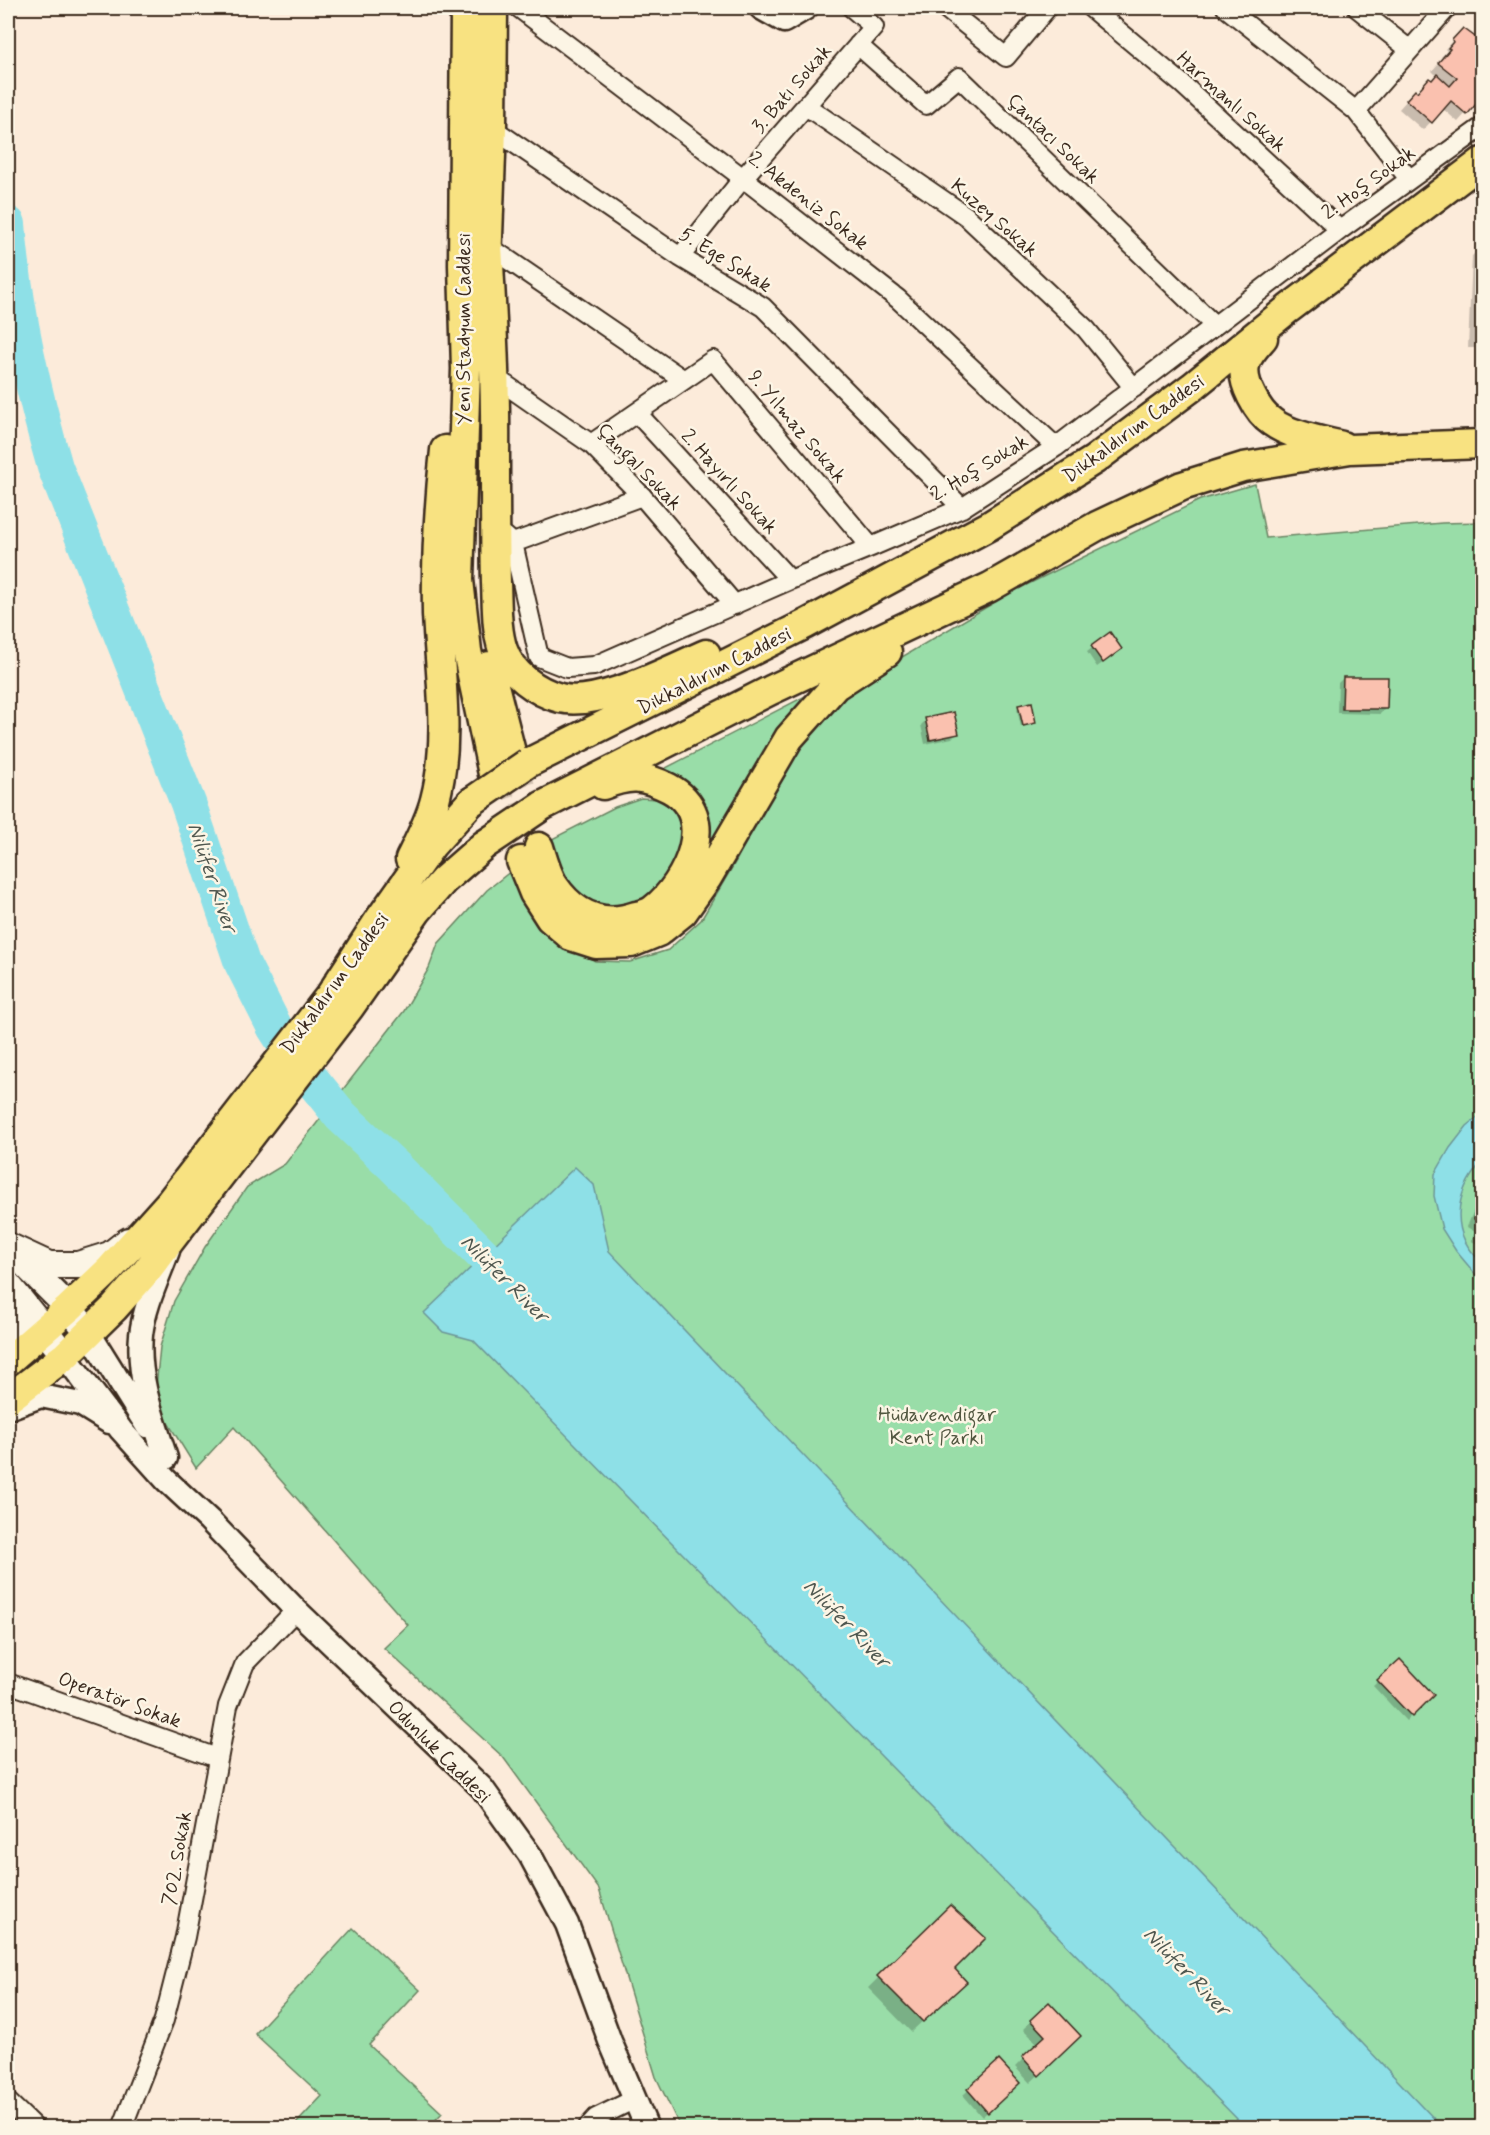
<svg xmlns="http://www.w3.org/2000/svg" width="1490" height="2135" font-family="Mynerve,sans-serif">
  <style>
    .green { fill: #99dda8; stroke: #6a8463; stroke-width: 1.5 }
    .water { fill: #8ee0e7; stroke: #6d9797; stroke-width: 1.5 }
    .shadow { fill: #0003 }
    .lines { fill: none; stroke-linecap: round; stroke-linejoin: round }
    .river { stroke: #8ee0e7; stroke-width: 36 }
    .building { fill: #fac1af; stroke: #3b2a1e; stroke-width: 1.5 }
    .primary-tunnel { stroke: #d5c4b4; stroke-width: 28; stroke-dasharray: 28 14; stroke-linecap: butt }
    .minor-casing { stroke: #3b2a1e; stroke-width: 22 }
    .tertiary-casing { stroke: #3b2a1e; stroke-width: 27 }
    .secondary-casing { stroke: #3b2a1e; stroke-width: 30 }
    .primary-casing { stroke: #3b2a1e; stroke-width: 33 }
    .minor { stroke: #fcf5e5; stroke-width: 18 }
    .tertiary { stroke: #fcf5e5; stroke-width: 22 }
    .secondary { stroke: #fcf5e5; stroke-width: 26 }
    .primary { stroke: #f8e281; stroke-width: 28 }
    .primary-bridge-casing { stroke: #3b2a1e; stroke-width: 33; stroke-linecap: butt }
    .primary-bridge { stroke: #f8e281; stroke-width: 28 }
    .labels { text-anchor: middle; stroke-width: 5; stroke-linejoin: round; paint-order: stroke }
    .street-label { font-size: 20px; fill: #3b2a1e; stroke: #fcf5e5 }
    .park-label { font-size: 20px; fill: #525740; stroke: #fcf5e5 }
    .water-label { font-size: 21px; font-style: italic; fill: #505850; stroke: #fcf5e5 }
  </style>
  <rect width="100%" height="100%" fill="#fcebda"/>
  <filter id="ink" filterUnits="userSpaceOnUse"><feTurbulence type="fractalNoise" baseFrequency=".0167" numOctaves="2"/><feDisplacementMap in="SourceGraphic" scale="12" xChannelSelector="R" yChannelSelector="G"/><feConvolveMatrix kernelMatrix="1 2 1 2 8 2 1 2 1" color-interpolation-filters="sRGB"/></filter>
  <g filter="url(#ink)">
    <path class="green" d="M1255,484L1266,538L1442,523L1482,522V2127H680L656,2077L599,1889L503,1757L384,1648L408,1625L234,1427L196,1468L165,1418L156,1387L160,1347L174,1301L205,1247L247,1187L285,1164L404,1011L429,968L438,944L487,890L511,871L568,945L595,961L630,962L668,950L701,920L736,861L780,778L810,730L841,693L1012,592L1200,500Z
      M819,689L702,865L660,771Z
      M641,798L657,799L670,807L679,818L683,833L680,853L653,896L633,908H597L572,890L550,840L615,807Z
      M353,1928L420,1990L369,2045L442,2113L429,2127H293L322,2096L255,2034Z"/>
    <path class="water" d="M1482,1114V1162C1454,1193 1449,1234 1482,1262V1282L1456,1251L1442,1229L1434,1196L1435,1174L1450,1148L1467,1126Z
      M575,1167L594,1185L609,1251L1442,2127H1245L473,1340L443,1332L424,1313Z"/>
    <path class="shadow" d="M1473,35L1482,44V56L1474,66L1482,73L1480,78L1482,80V95L1458,122L1443,109L1423,130L1399,109L1407,100L1437,76L1432,71L1443,58L1441,57L1447,51L1445,49L1455,38Z
      M1482,246V360H1477L1478,348H1468L1472,256Z
      M1110,634L1115,654L1097,667L1087,652Z
      M1343,678L1385,709L1380,714L1337,713L1338,683Z
      M1019,707L1035,722L1032,724L1021,727L1017,709Z
      M926,720L957,733L952,738L925,744L921,725Z
      M1482,1190V1246L1471,1241L1475,1232L1467,1227Z
      M1400,1661L1432,1695L1406,1721L1373,1686Z
      M950,1907L954,1992L911,2032L868,1988Z
      M1049,2004L1079,2036L1030,2083L1015,2067L1038,2044L1023,2029Z
      M999,2062L1018,2083L982,2117L963,2095Z"/>
    <g class="lines">
      <path class="river" d="M8,224C14,307 32,388 55,467L188,803L242,963L275,1028L295,1059L341,1116L394,1166L518,1290"/>
    </g>
    <path class="building" d="M1463,28L1482,42V58L1476,66L1482,71V97L1467,115L1451,101L1432,123L1406,100L1415,90L1417,92L1429,78L1432,80L1437,74L1450,86L1457,78L1438,63L1450,49L1448,48L1453,42L1452,40Z
      M1482,248V337H1478Z
      M1110,632L1122,649L1103,663L1091,646Z
      M1343,677H1388L1387,709H1342Z
      M1032,702L1036,723L1023,726L1018,705Z
      M954,712L959,734L930,740L925,718Z
      M1482,1199V1235L1478,1233L1482,1223L1474,1219Z
      M1400,1659L1434,1695L1412,1717L1377,1680Z
      M950,1905L986,1938L955,1969L967,1982L923,2022L877,1976Z
      M1049,2002L1081,2036L1039,2076L1022,2057L1045,2036L1030,2020Z
      M999,2060L1020,2083L988,2113L967,2089Z"/>
    <g class="lines">
      <path class="primary-tunnel" d="M513,760L539,847
        M493,774L521,861"/>
      <defs>
        <path id="minor" d="M519,8L743,178L898,299L1056,447
          M945,8L1006,57L1047,8
          M1091,8L1181,83L1340,230
          M1226,8L1356,111L1409,179
          M1357,8L1410,50
          M858,45L926,105L959,77L1214,325
          M806,106L966,216L1086,329L1134,388
          M1356,111L1447,8
          M492,128L680,257L763,307L962,508
          M488,246L684,380
          M680,257L743,178L874,27L852,8
          M496,378L591,444L642,496L735,605
          M637,413L790,580
          M591,444L713,360L871,547
          M505,536L513,543L642,496
          M513,543L539,657L567,668L594,666L790,580L871,547L962,508L1056,447L1340,230L1482,127
          M8,1683L217,1758
          M8,2102L35,2128
          M122,2128L164,2020L185,1937L228,1706L245,1663L296,1610
          M587,2128L596,2118L635,2099"/>
        <path id="tertiary" d="M761,8L784,21L806,8
          M89,1333L147,1426
          M65,1356L121,1430L166,1480L209,1520L296,1610L482,1788L530,1855L567,1924L610,2041L647,2128
          M8,1408L41,1396L80,1404L109,1422
          M166,1458C153,1418 137,1378 141,1335C144,1307 158,1278 168,1251"/>
        <path id="secondary" d="M8,1246L49,1265H78L110,1255L128,1241
          M20,1259L69,1308L89,1333
          M8,1285L65,1356
          M8,1297C19,1317 15,1328 8,1348"/>
        <path id="primary" d="M465,8L463,265L466,369L459,580L467,651L493,774
          M488,246C492,317 496,385 495,455C495,498 495,540 496,583C497,605 496,629 503,650C511,674 537,692 560,698C598,708 671,669 706,654
          M487,264L492,128L493,8
          M1263,338C1256,346 1247,355 1245,365C1241,382 1258,413 1272,422C1289,435 1322,441 1342,446
          M489,666L513,760
          M528,763L806,624L989,526L1094,460L1192,387L1288,309L1482,162
          M542,806L771,690L990,587L1097,526L1182,486L1243,467L1350,449L1482,444
          M539,847C543,860 547,875 554,886C574,915 602,928 636,916C642,915 649,913 653,910C688,883 720,815 669,788C643,775 630,774 603,785
          M410,859C419,841 430,820 435,800C451,739 440,676 437,614C436,559 439,504 445,450
          M521,861L534,893L550,918L571,936L596,944L631,943L658,932L683,912L707,878L789,738L835,686L887,652
          M8,1361L69,1308L108,1271L170,1202L331,994L379,920L432,845L471,802
          M8,1399L65,1356L114,1308L145,1273L349,1008L417,911L444,880L484,845"/>
      </defs>
      <use href="#minor" class="minor-casing"/>
      <use href="#tertiary" class="tertiary-casing"/>
      <use href="#secondary" class="secondary-casing"/>
      <use href="#primary" class="primary-casing"/>
      <use href="#minor" class="minor"/>
      <use href="#tertiary" class="tertiary"/>
      <use href="#secondary" class="secondary"/>
      <use href="#primary" class="primary"/>
      <defs>
        <path id="primary-bridge" d="M471,802L528,763
          M484,845L542,806"/>
      </defs>
      <use href="#primary-bridge" class="primary-bridge-casing"/>
      <use href="#primary-bridge" class="primary-bridge"/>
    </g>
  </g>
  <g class="labels">
    <g class="street-label">
      <text transform="translate(791 88) rotate(-49)" y="7">3. Batı Sokak</text>
      <text transform="translate(1232 101) rotate(42)" y="7">Harmanlı Sokak</text>
      <text transform="translate(1054 138) rotate(44)" y="7">Çantacı Sokak</text>
      <text transform="translate(1368 182) rotate(-36)" y="7">2. Hoş Sokak</text>
      <text transform="translate(809 200) rotate(38)" y="7">2. Akdeniz Sokak</text>
      <text transform="translate(995 217) rotate(41)" y="7">Kuzey Sokak</text>
      <text transform="translate(726 259) rotate(32)" y="7">5. Ege Sokak</text>
      <text transform="translate(463 329) rotate(-90)" y="7">Yeni Stadyum Caddesi</text>
      <text transform="translate(798 426) rotate(50)" y="7">9. Yılmaz Sokak</text>
      <text transform="translate(1133 428) rotate(-36)" y="7">Dikkaldırım Caddesi</text>
      <text transform="translate(640 466) rotate(46)" y="7">Çangal Sokak</text>
      <text transform="translate(979 467) rotate(-31)" y="7">2. Hoş Sokak</text>
      <text transform="translate(730 481) rotate(48)" y="7">2. Hayırlı Sokak</text>
      <text transform="translate(714 670) rotate(-27)" y="7">Dikkaldırım Caddesi</text>
      <text transform="translate(334 983) rotate(-54)" y="7">Dikkaldırım Caddesi</text>
      <text transform="translate(120 1699) rotate(20)" y="7">Operatör Sokak</text>
      <text transform="translate(440 1751) rotate(45)" y="7">Odunluk Caddesi</text>
      <text transform="translate(176 1858) rotate(-80)" y="7">702. Sokak</text>
    </g>
    <g class="park-label">
      <text x="937" y="1421">Hüdavendigar<tspan x="937" dy="23">Kent Parkı</tspan></text>
    </g>
    <g class="water-label">
      <text transform="translate(213 877) rotate(71)" y="7">Nilüfer River</text>
      <text transform="translate(505 1278) rotate(45)" y="7">Nilüfer River</text>
      <text transform="translate(847 1623) rotate(46)" y="7">Nilüfer River</text>
      <text transform="translate(1187 1971) rotate(46)" y="7">Nilüfer River</text>
    </g>
  </g>
  <rect width="1490" height="2135" fill="none" stroke="#fcf5e5" stroke-width="30"/>
  <rect x="15" y="15" width="1460" height="2105" fill="none" stroke="#3b2a1e" stroke-width="2" filter="url(#ink)"/>
</svg>
